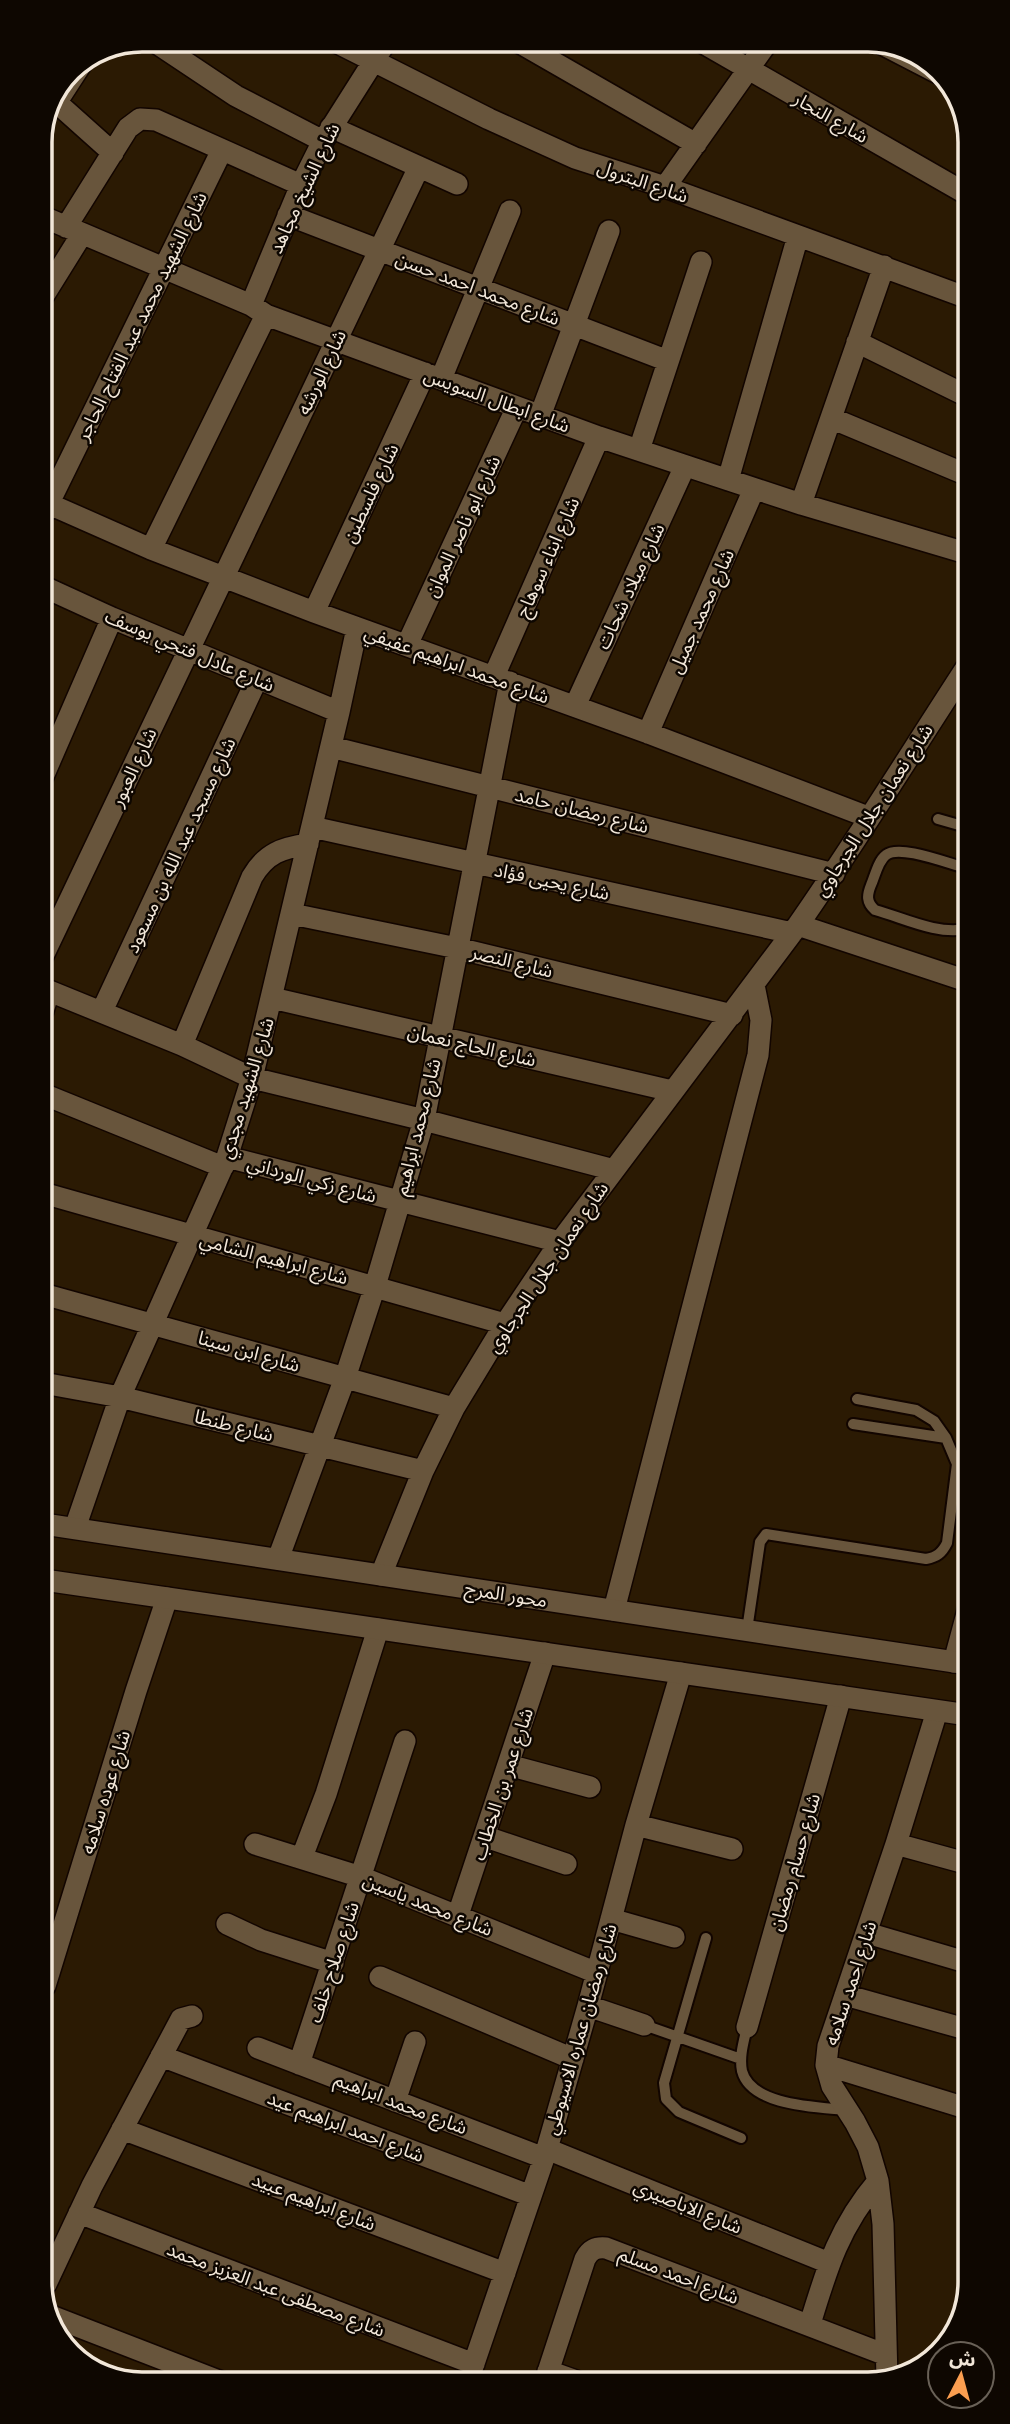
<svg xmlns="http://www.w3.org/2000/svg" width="1010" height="2424" font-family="Quicksand,'Noto Sans Arabic',sans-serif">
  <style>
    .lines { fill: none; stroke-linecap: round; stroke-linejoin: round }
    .lane-casing { stroke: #120500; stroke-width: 14 }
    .street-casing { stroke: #120500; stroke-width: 24 }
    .secondary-casing { stroke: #120500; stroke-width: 24 }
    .lane { stroke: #68553c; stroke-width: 10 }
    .street { stroke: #68553c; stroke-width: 21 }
    .secondary { stroke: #68553c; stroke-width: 21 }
    .labels { text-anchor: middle; stroke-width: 5; stroke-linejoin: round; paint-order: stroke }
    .street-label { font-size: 19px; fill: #f2e7d9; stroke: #0e0701 }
    .rim { fill: none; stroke: #f2e7d9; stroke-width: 3.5 }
  </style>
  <rect width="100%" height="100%" fill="#2b1a03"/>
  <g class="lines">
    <defs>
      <path id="lane" d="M938,819L966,827
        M966,868C949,864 900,844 886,855C878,861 875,876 871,885C867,895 866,902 875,910C904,918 937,935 966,929
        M853,1424L946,1438
        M747,1630L760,1542L766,1534L926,1559C937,1557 942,1553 947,1543L957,1464L946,1438L934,1421L916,1410L857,1399
        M706,1938L664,2083L666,2099L679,2112L741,2138
        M644,2025L741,2059
        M747,2027C744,2041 739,2056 742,2071C751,2106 817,2107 846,2110"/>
      <path id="street" d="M152,40L236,96L323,141
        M332,40L489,119L575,158L665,187L965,297
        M515,40L696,144
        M698,40L965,193
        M880,43L938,73
        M56,102L113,153
        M56,103L80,66
        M331,127L457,184
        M665,187L769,40
        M288,215L668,361
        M41,216L251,305L266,315L599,437L801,504L966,553
        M66,227L128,128L140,119L156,120L301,185
        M41,300L82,234
        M251,305L301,185L323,141L387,40
        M857,342L965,395
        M441,379L510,211
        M540,416L609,231
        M831,418L965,474
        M639,450L701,262
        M728,480L798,236
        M49,504L151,549L314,612L648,733L868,817
        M801,504L884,266
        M41,519L222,150
        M151,549L266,315
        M42,586L112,618L339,712
        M314,612L425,373
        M407,645L517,407
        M494,676L599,437
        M575,706L685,466
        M648,733L754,489
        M331,747L834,874
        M42,779L112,618
        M312,827L792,933
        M292,914L457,948L732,1015
        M798,925L967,981
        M42,958L419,167
        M42,988L182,1045L252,1078L424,1120L614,1170
        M272,998L672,1091
        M43,1011L49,991
        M102,1011L257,679
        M182,1045L252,877C266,853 282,848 308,844
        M43,1094L223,1167
        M227,1157L560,1242
        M43,1193L505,1324
        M43,1294L454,1408
        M43,1383L120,1397L423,1471
        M75,1528L120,1397L227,1157L252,1078L339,712L357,628
        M278,1559L345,1378L375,1286L424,1120L510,682
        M381,1575L423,1471L454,1408L505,1324L560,1242L798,925C856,842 910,754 966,668
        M614,1610L758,1055L761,1020L754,985
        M954,1662L968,1610
        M508,1765L590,1787
        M636,1825L732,1849
        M486,1837L566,1864
        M255,1844L361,1877L597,1973
        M896,1844L969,1864
        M302,1857L326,1794L378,1629
        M458,1915L545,1653
        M611,1919L674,1937
        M227,1924L261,1940L333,1963
        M867,1933L969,1963
        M380,1977L573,2059
        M45,1986L136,1691L167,1598
        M845,1995L969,2030
        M588,2006L644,2025
        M747,2027L841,1696
        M258,2048L544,2158
        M161,2056L531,2196
        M299,2064L405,1741
        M826,2065L969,2109
        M395,2101L415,2042
        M122,2129L505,2273
        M547,2149L829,2263
        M79,2213L474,2364
        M46,2284L92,2186L181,2019L192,2016
        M46,2314L224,2383
        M810,2324C827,2268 839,2227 878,2181
        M548,2371L576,2381
        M887,2379L883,2224L878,2181L868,2147L855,2122L832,2086L826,2065L828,2046L896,1844L937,1711
        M468,2381L547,2149L588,2006L636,1825L681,1673
        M545,2381L585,2259C590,2250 595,2247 606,2248L886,2355"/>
      <path id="secondary" d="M44,1524L968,1664
        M44,1580L968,1715"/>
    </defs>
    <use href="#lane" class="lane-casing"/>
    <use href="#street" class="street-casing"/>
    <use href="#secondary" class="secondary-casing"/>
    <use href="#lane" class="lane"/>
    <use href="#street" class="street"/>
    <use href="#secondary" class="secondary"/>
  </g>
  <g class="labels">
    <g class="street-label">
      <text transform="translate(831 117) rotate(30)" y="7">شارع النجار</text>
      <text transform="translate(643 181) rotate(19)" y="7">شارع البترول</text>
      <text transform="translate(304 188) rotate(-65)" y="7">شارع الشيخ مجاهد</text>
      <text transform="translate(478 288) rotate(21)" y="7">شارع محمد احمد حسن</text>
      <text transform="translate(141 316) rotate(-64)" y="7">شارع الشهيد محمد عبد الفتاح الحاجر</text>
      <text transform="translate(321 372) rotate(-65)" y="7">شارع الورشه</text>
      <text transform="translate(497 400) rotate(20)" y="7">شارع ابطال السويس</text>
      <text transform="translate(370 493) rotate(-65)" y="7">شارع فلسطين</text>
      <text transform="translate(462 526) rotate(-65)" y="7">شارع ابو ناصر الموان</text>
      <text transform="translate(547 557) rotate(-66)" y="7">شارع ابناء سوهاج</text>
      <text transform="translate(630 586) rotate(-65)" y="7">شارع ميلاد شحات</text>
      <text transform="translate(701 611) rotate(-66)" y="7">شارع محمد جميل</text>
      <text transform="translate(190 650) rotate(23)" y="7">شارع عادل فتحي يوسف</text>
      <text transform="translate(457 664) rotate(20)" y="7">شارع محمد ابراهيم عفيفي</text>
      <text transform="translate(133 767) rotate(-65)" y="7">شارع العبور</text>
      <text transform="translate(582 810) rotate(14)" y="7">شارع رمضان حامد</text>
      <text transform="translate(873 810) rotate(-57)" y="7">شارع نعمان جلال الجرجاوي</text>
      <text transform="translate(180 845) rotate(-65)" y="7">شارع مسجد عبد الله بن مسعود</text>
      <text transform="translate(552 881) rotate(12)" y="7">شارع يحيى فؤاد</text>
      <text transform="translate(512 961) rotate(14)" y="7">شارع النصر</text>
      <text transform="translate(472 1045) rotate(13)" y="7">شارع الحاج نعمان</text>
      <text transform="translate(246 1088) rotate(-73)" y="7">شارع الشهيد مجدي</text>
      <text transform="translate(417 1127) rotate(-76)" y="7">شارع محمد ابراهيم</text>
      <text transform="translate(312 1179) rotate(15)" y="7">شارع زكي الورداني</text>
      <text transform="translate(274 1258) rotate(15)" y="7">شارع ابراهيم الشامي</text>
      <text transform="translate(547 1267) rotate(-56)" y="7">شارع نعمان جلال الجرجاوي</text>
      <text transform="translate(249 1351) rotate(16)" y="7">شارع ابن سينا</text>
      <text transform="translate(234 1425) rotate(14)" y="7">شارع طنطا</text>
      <text transform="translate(506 1594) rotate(9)" y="7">محور المرج</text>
      <text transform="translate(502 1784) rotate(-72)" y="7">شارع عمر بن الخطاب</text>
      <text transform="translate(105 1792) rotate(-73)" y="7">شارع عوده سلامه</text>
      <text transform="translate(794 1862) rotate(-74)" y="7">شارع حسام رمضان</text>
      <text transform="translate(428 1904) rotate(22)" y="7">شارع محمد ياسين</text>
      <text transform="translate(333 1962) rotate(-72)" y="7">شارع صلاح خلف</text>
      <text transform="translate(850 1983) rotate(-72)" y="7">شارع احمد سلامه</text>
      <text transform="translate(580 2029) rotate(-74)" y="7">شارع رمضان عماره الاسيوطي</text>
      <text transform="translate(401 2103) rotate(21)" y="7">شارع محمد ابراهيم</text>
      <text transform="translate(346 2126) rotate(21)" y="7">شارع احمد ابراهيم عيد</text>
      <text transform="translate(314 2201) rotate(21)" y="7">شارع ابراهيم عبيد</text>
      <text transform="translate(688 2206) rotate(22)" y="7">شارع الاباصيري</text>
      <text transform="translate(679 2275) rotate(21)" y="7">شارع احمد مسلم</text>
      <text transform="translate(276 2289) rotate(21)" y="7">شارع مصطفى عبد العزيز محمد</text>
    </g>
  </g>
  <path d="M0 0H1010V2424H0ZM142 52H868A90 90 0 0 1 958 142V2282A90 90 0 0 1 868 2372H142A90 90 0 0 1 52 2282V142A90 90 0 0 1 142 52Z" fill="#0e0701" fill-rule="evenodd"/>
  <path class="rim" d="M142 52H868A90 90 0 0 1 958 142V2282A90 90 0 0 1 868 2372H142A90 90 0 0 1 52 2282V142A90 90 0 0 1 142 52Z"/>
  <g transform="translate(961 2375) rotate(6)"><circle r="33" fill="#0e0701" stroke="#696157" stroke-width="2"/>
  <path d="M0-5L12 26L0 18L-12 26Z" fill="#fb9e50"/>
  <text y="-10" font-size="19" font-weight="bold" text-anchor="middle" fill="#f2e7d9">ش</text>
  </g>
</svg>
